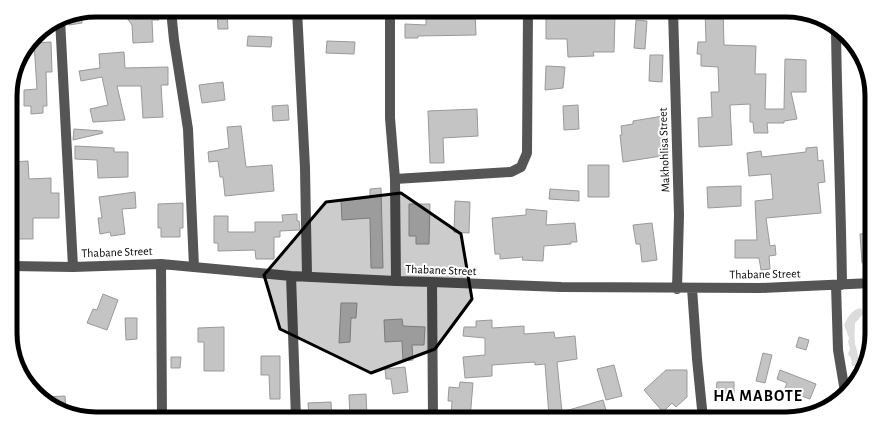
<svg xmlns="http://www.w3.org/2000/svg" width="882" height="429" font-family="'Alegreya Sans',sans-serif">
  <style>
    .green { fill: #dcdcdc }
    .building { fill: #c4c4c4; stroke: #999 }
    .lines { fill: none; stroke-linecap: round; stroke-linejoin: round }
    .minor { stroke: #555; stroke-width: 10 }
    .marked { fill: #000; fill-opacity: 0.2; stroke: #000; stroke-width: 3; stroke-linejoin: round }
    .labels { text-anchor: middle; stroke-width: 4; stroke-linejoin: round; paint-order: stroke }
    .street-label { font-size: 12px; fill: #000; stroke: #fff }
    .district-label { font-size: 16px; font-weight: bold; letter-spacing: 1px; fill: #000; stroke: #fff }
    .rim { fill: none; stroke: #000; stroke-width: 5 }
  </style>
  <rect width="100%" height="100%" fill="#fff"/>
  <path class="green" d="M861,308L863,314L855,323C855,329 854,337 855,344C857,351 859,356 858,364L855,366H852L851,358L848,354L850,349L848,342L849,338L844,325C848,316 853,309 861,308Z"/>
  <path class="building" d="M121,10H151L159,20H152L153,42L133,43L132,25Z
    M217,10H227L228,29H218Z
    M426,10H475L476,35L418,36V38H405V24L426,25Z
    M705,10H723L724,45L756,46L755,74H766L765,109H784L785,59L806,60V92H791L797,119L784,121V123H767L768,133H754L753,122H750V104L730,105L732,145L699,147L698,118L712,117L711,92H719L718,67L701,66V54H697L698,42H706Z
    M81,13L82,23L69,25L68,15Z
    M591,14L615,15L614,52H593L594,56L568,57L567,39H546V17H591Z
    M636,20L647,21L645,49L634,48Z
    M248,36L272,37L271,47L247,46Z
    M327,41L355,42L354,54L326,53Z
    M51,42L52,72H46L47,106H43V113L31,114V106H24V90L37,89L34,43Z
    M124,52L125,68L168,67V85H161L163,117L143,118L141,86H117L125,120L93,122L90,109L108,105L102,77L81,81L79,71L100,68L99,54Z
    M650,55H663L662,82L649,81Z
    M546,66L565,67L563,88L545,90Z
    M223,82L225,100L202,103L199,85Z
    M288,105L289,120L273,121L272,106Z
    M578,105L579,129L564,130L563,106Z
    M477,109L478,136L443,138L444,163H430L428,111Z
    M663,116L668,155L623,162L620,135H622L621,126L633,124V121Z
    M241,126L246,167L272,165L274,191L225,196L223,177H220L218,161L209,162L208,152L229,148L227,127Z
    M74,129L102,131L103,133L73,140Z
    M75,146L114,148V152H128V177L98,178L97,160L75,159Z
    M817,147L818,161L823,160L825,182L818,183L821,213L766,218L770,246L775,245L776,255L769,256L770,269L761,270L759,258H735V240H757L755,201L773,199L771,174L749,176L747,153L761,151L762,157L806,152V148Z
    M28,161L29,179L51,178V193H59V218H33V239H11V230H12L13,199H17L18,173H12L11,162Z
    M588,165H609V197H588Z
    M741,186V206L708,208L707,187Z
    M381,188L383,268H371L370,218L342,220L341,201L370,198V189Z
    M550,189L579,191V201L549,199Z
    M135,192L136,208L122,209L125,234L111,236L110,232L100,234L98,218H102L99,197Z
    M455,201L470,202L469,233L454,232Z
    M183,203V228H180V237H161V228H158V204Z
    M409,204H430L429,244H416V236H409Z
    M526,209L547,211L546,225L575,223L577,242H571V244L544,246L543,261L522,260L523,257L500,259V254H495L492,218L526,215Z
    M297,214V221H299L300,230L280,231V237H274V259H256L255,250L218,251V243H214V216H228V232H255V222H283L282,215Z
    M652,223L657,260L642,262L640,244H636L633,225Z
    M872,233V262L862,263L860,234Z
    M103,294L118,300L107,330L87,323L93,309L97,310Z
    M341,303H357L356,318H351L350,342L339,343Z
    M125,318H137V339L126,340Z
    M402,319L403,326L425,327L424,345H412L413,360L403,361L402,341L385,342L384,320Z
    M492,320V328L524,326V334L554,332L555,338L575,336L577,359L557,362L562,412L603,400L607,414L591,419H548L547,416H549L545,364L535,365V362L492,365V376L465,378L463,357L485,355V338L463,336L464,327H476V321Z
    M224,327V371H204V342H198V328Z
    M799,337L809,340L806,350L796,347Z
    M763,353L772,355L765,383L756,381Z
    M261,356H280V399H270L269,375H261Z
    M171,357H181L180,368H171Z
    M614,365L622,396L606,400L597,369Z
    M405,367L408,392L393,394L391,379H386L385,369Z
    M666,370H687V397L676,407L672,403L663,412L644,390Z
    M780,370L816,384L810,399L784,390L787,383L777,379Z
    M460,382L473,383L470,419H451L452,401H448L449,387L459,388Z
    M717,382H734V393H716Z
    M366,394L367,416L350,417L349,395Z
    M65,396L66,412L58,410L42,397Z
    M331,402L332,419H309L308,403Z"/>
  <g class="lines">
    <path class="minor" d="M171,10L174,40L188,129L194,267
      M297,10L305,168L307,276
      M390,10V118L395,179L396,281
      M673,10L679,215L677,289
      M60,19L73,267
      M836,29C837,114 841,200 842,285
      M395,179L511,172L521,167L527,153L528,10
      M161,264L162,419
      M11,266L73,267L161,264L291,276L396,281L432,282L561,287L760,288L872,283
      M291,276L296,419
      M432,282L433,419
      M836,285L838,350L845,392
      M692,288L697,359L703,419"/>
  </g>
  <path class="marked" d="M401,193L461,234L472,299L435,349L371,373L280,329L264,275L326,202Z"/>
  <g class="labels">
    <g class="street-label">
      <text transform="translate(664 150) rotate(-92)" y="4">Makhohlisa Street</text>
      <text transform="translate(117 252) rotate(-2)" y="4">Thabane Street</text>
      <text transform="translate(441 270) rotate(2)" y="4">Thabane Street</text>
      <text transform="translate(765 274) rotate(-1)" y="4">Thabane Street</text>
    </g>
    <g class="district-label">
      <text x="758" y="401">HA MABOTE</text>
    </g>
  </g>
  <path d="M0 0H882V429H0ZM96 17H786A79 79 0 0 1 865 96V333A79 79 0 0 1 786 412H96A79 79 0 0 1 17 333V96A79 79 0 0 1 96 17Z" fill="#fff" fill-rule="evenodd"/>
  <path class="rim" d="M96 17H786A79 79 0 0 1 865 96V333A79 79 0 0 1 786 412H96A79 79 0 0 1 17 333V96A79 79 0 0 1 96 17Z"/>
</svg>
